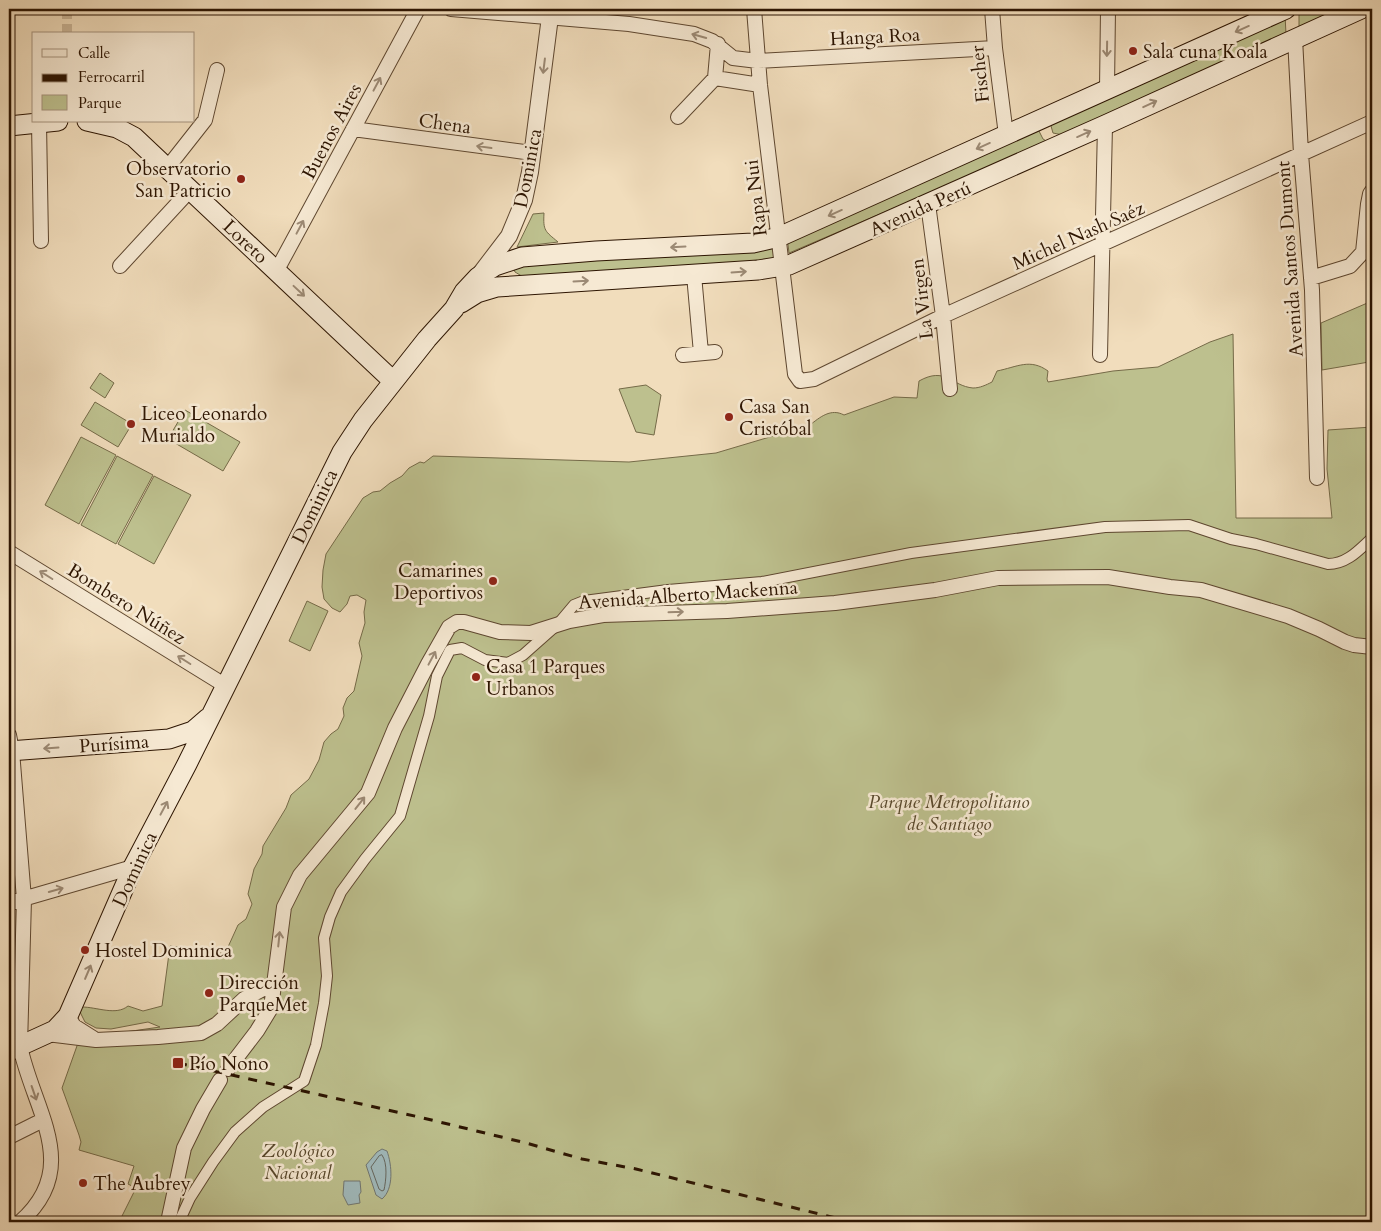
<svg xmlns="http://www.w3.org/2000/svg" width="1381" height="1231" font-family="Cardo,serif">
  <style>
    .green { fill: #bdc08e; stroke: #756a48 }
    .water { fill: #a0b9bb; stroke: #727771 }
    .lines { fill: none; stroke-linecap: round; stroke-linejoin: round }
    .shore { stroke: #66675e; stroke-width: 1 }
    .pedestrian-tunnel { stroke: #cab597; stroke-width: 10; stroke-dasharray: 10 5; stroke-linecap: butt }
    .pedestrian-casing { stroke: #5e4730; stroke-width: 12 }
    .minor-casing { stroke: #5e4730; stroke-width: 16 }
    .tertiary-casing { stroke: #5e4730; stroke-width: 18 }
    .secondary-casing { stroke: #2d1502; stroke-width: 21 }
    .pedestrian { stroke: #f6e9d3; stroke-width: 10 }
    .minor { stroke: #f6e9d3; stroke-width: 14 }
    .tertiary { stroke: #f6e9d3; stroke-width: 16 }
    .secondary { stroke: #f6e9d3; stroke-width: 19 }
    .rail { stroke: #2d1502; stroke-width: 3; stroke-dasharray: 9 9; stroke-linecap: butt }
    .oneway { stroke: #9c8a75 }
    .poi-dot { fill: #8f2418; stroke: #f6e9d3; stroke-width: 2 }
    .labels { text-anchor: middle; stroke-width: 5; stroke-linejoin: round; paint-order: stroke }
    .street-label { font-size: 19px; fill: #2d1502; stroke: #f6e9d3 }
    .poi-label { font-size: 19px; fill: #2d1502; stroke: #f6e9d3; text-anchor: start }
    .park-label { font-size: 19px; font-style: italic; fill: #58482c; stroke: #f6e9d3 }
  </style>
  <rect width="100%" height="100%" fill="#f1ddbc"/>
  <filter id="stains"><feTurbulence type="fractalNoise" baseFrequency=".004" numOctaves="4"/><feColorMatrix values="0 0 0 0 .2 0 0 0 0 .09 0 0 0 0 .02 0 0 0 .5 -.17"/></filter>
  <radialGradient id="worn" r=".72"><stop offset=".6" stop-color="#630" stop-opacity="0"/><stop offset="1" stop-color="#630" stop-opacity=".3"/></radialGradient>
  <path class="green" d="M1301,9H1346L1299,29V10Z
    M1285,15L1286,34L1063,135L1053,133L1051,126L1056,116Z
    M1042,124L1039,131L1043,139L1048,142L789,253L787,236Z
    M544,213C543,231 545,231 558,242L517,247L533,214Z
    M776,241L777,260L525,278L515,272L511,262Z
    M1372,301V364L1369,362L1322,370L1321,323Z
    M1233,334L1236,518H1332L1327,469L1328,430L1372,427V1222H119L136,1188L128,1184L134,1166L79,1150L81,1142L79,1135L62,1088L78,1043L97,1036L160,1027L148,1022L111,1029L96,1028L85,1022L79,1010L82,1007C97,1007 116,1016 128,1006L143,1011L162,1006L170,946L228,954V947L238,925L246,919L252,904L248,894L254,869L262,854L263,846L286,808L291,795L309,779L319,760L324,742L331,734L338,729L344,716L343,708L347,698L354,691L362,656L359,643L365,623L364,612L366,600L357,595L350,596L347,604L340,612L332,608L324,599L322,587L323,570L326,554L363,498L373,492L380,491L390,483L402,476L409,468L420,462L424,463L433,456L629,462L716,453L810,425C820,417 831,408 844,415L894,397L917,398L919,381C946,366 951,386 973,388C980,388 986,385 992,382L997,371C1017,367 1030,358 1048,371L1047,379L1048,382L1113,371L1158,367L1210,342Z
    M100,373L114,383L105,398L90,388Z
    M646,385L661,395L654,435L636,432L619,389Z
    M95,402L132,424L118,447L81,425Z
    M185,410L240,442L223,471L168,439Z
    M81,437L116,455L79,524L45,505Z
    M117,456L153,475L116,544L81,525Z
    M154,476L191,495L154,564L118,544Z
    M307,601L328,611L310,651L289,641Z"/>
  <path class="water" d="M382,1149L387,1151C392,1165 394,1189 382,1199L376,1195L366,1165L377,1152Z
    M344,1181H360L361,1192L359,1195L360,1203L348,1205L343,1195Z"/>
  <g class="lines">
    <path class="shore" d="M382,1155C388,1163 386,1181 384,1190L382,1191L379,1189L371,1167L379,1156Z"/>
    <path class="pedestrian-tunnel" d="M67,34V9"/>
    <defs>
      <path id="pedestrian" d="M179,1222L190,1198L213,1162L235,1132L263,1107L304,1081L316,1045L324,1003L327,976L324,938L330,917L341,892L365,859L400,816L429,716L437,676L450,650L462,648L485,660L508,663L523,655L558,624L574,605L584,601L668,590L762,582L911,553L1105,527L1189,525L1231,539L1256,544L1328,564C1347,564 1359,550 1372,538"/>
      <path id="minor" d="M451,9L629,24L694,34L712,41L733,58L758,61L995,48
        M754,9L760,85L795,374L800,381L814,379L943,316L1372,122
        M992,9L995,48L1006,135
        M1295,38L1301,154L1312,290L1317,478
        M715,78L760,85
        M715,78L718,44
        M1107,89L1108,9
        M678,117L715,78
        M39,123L41,241
        M353,129L532,153
        M168,167L205,120L217,70
        M928,204L943,316L950,389
        M120,266L191,189
        M277,270L418,9
        M694,275L701,353
        M1311,278L1350,266L1363,252L1368,204L1370,194L1372,191
        M683,355L715,352
        M1100,355L1105,125
        M9,552L226,686
        M9,735L12,751L24,899L20,1046C33,1110 83,1167 20,1222
        M9,903L133,867
        M68,1016L74,1026L93,1038
        M47,1034L96,1040L158,1037L201,1033L217,1024L244,999L263,989L274,988
        M228,1069L257,1031L271,1008L284,907L300,875L368,793L395,728L428,664L449,627L457,622H464L500,632L531,633L569,621L603,615L727,611L835,603L935,590L998,578L1108,577L1170,587L1201,590L1288,616L1319,629L1345,642L1354,645L1372,647
        M9,1137L43,1120
        M168,1222L184,1148L203,1109L220,1080"/>
      <path id="tertiary" d="M480,274L509,236L524,200L530,172L551,9"/>
      <path id="secondary" d="M87,121L117,128L134,137L393,381
        M9,126L58,121
        M461,303L477,293L497,287L758,270L789,265L1105,125L1361,9
        M9,751L169,739L193,731L208,718
        M9,1051L55,1030L68,1016L133,867L187,764L342,452L363,420L427,339L454,309L464,292L478,277L495,266L522,257L596,251L753,243L779,237L1286,9"/>
    </defs>
    <use href="#pedestrian" class="pedestrian-casing"/>
    <use href="#minor" class="minor-casing"/>
    <use href="#tertiary" class="tertiary-casing"/>
    <use href="#secondary" class="secondary-casing"/>
    <use href="#pedestrian" class="pedestrian"/>
    <use href="#minor" class="minor"/>
    <use href="#tertiary" class="tertiary"/>
    <use href="#secondary" class="secondary"/>
    <path class="rail" d="M178,1063L419,1117L526,1143L582,1159L636,1169L852,1222"/>
  </g>
  <defs><path id="oneway-shaft" d="M-6 0H5M1.5-3L5.5 0L1.5 3" fill="none" stroke-width="1.6" stroke-linecap="round" stroke-linejoin="round" transform="scale(1.25)"/></defs>
  <g class="oneway">
    <use href="#oneway-shaft" transform="translate(1242 29) rotate(156)"/>
    <use href="#oneway-shaft" transform="translate(699 36) rotate(-164)"/>
    <use href="#oneway-shaft" transform="translate(1107 49) rotate(91)"/>
    <use href="#oneway-shaft" transform="translate(544 66) rotate(97)"/>
    <use href="#oneway-shaft" transform="translate(377 84) rotate(-62)"/>
    <use href="#oneway-shaft" transform="translate(1150 104) rotate(-25)"/>
    <use href="#oneway-shaft" transform="translate(1084 134) rotate(-24)"/>
    <use href="#oneway-shaft" transform="translate(983 146) rotate(156)"/>
    <use href="#oneway-shaft" transform="translate(484 147) rotate(-172)"/>
    <use href="#oneway-shaft" transform="translate(835 213) rotate(156)"/>
    <use href="#oneway-shaft" transform="translate(300 227) rotate(-62)"/>
    <use href="#oneway-shaft" transform="translate(678 247) rotate(177)"/>
    <use href="#oneway-shaft" transform="translate(739 272) rotate(-4)"/>
    <use href="#oneway-shaft" transform="translate(581 281) rotate(-3)"/>
    <use href="#oneway-shaft" transform="translate(299 291) rotate(43)"/>
    <use href="#oneway-shaft" transform="translate(46 575) rotate(-148)"/>
    <use href="#oneway-shaft" transform="translate(676 612) rotate(-2)"/>
    <use href="#oneway-shaft" transform="translate(432 658) rotate(-62)"/>
    <use href="#oneway-shaft" transform="translate(184 660) rotate(-148)"/>
    <use href="#oneway-shaft" transform="translate(51 748) rotate(176)"/>
    <use href="#oneway-shaft" transform="translate(360 803) rotate(-52)"/>
    <use href="#oneway-shaft" transform="translate(164 808) rotate(-62)"/>
    <use href="#oneway-shaft" transform="translate(56 890) rotate(-16)"/>
    <use href="#oneway-shaft" transform="translate(279 939) rotate(-84)"/>
    <use href="#oneway-shaft" transform="translate(88 972) rotate(-67)"/>
    <use href="#oneway-shaft" transform="translate(34 1093) rotate(71)"/>
  </g>
  <g class="poi-dot">
    <circle cx="1133" cy="51" r="5"/>
    <circle cx="241" cy="179" r="5"/>
    <circle cx="729" cy="417" r="5"/>
    <circle cx="131" cy="424" r="5"/>
    <circle cx="493" cy="581" r="5"/>
    <circle cx="476" cy="677" r="5"/>
    <circle cx="85" cy="950" r="5"/>
    <circle cx="209" cy="993" r="5"/>
    <rect x="172" y="1057" width="12" height="12" rx="2.5"/>
    <circle cx="83" cy="1183" r="5"/>
  </g>
  <g class="labels">
    <g class="street-label">
      <text transform="translate(875 36) rotate(-3)" y="7">Hanga Roa</text>
      <text transform="translate(979 74) rotate(-96)" y="7">Fischer</text>
      <text transform="translate(445 123) rotate(8)" y="7">Chena</text>
      <text transform="translate(331 131) rotate(-62)" y="7">Buenos Aires</text>
      <text transform="translate(527 168) rotate(-79)" y="7">Dominica</text>
      <text transform="translate(755 198) rotate(-97)" y="7">Rapa Nui</text>
      <text transform="translate(920 208) rotate(-24)" y="7">Avenida Perú</text>
      <text transform="translate(1078 235) rotate(-24)" y="7">Michel Nash Saéz</text>
      <text transform="translate(246 241) rotate(43)" y="7">Loreto</text>
      <text transform="translate(1289 259) rotate(-94)" y="7">Avenida Santos Dumont</text>
      <text transform="translate(921 299) rotate(-97)" y="7">La Virgen</text>
      <text transform="translate(314 506) rotate(-64)" y="7">Dominica</text>
      <text transform="translate(688 594) rotate(-4)" y="7">Avenida Alberto Mackenna</text>
      <text transform="translate(127 603) rotate(32)" y="7">Bombero Núñez</text>
      <text transform="translate(114 743) rotate(-4)" y="7">Purísima</text>
      <text transform="translate(134 869) rotate(-65)" y="7">Dominica</text>
    </g>
    <g class="poi-label">
      <text x="1143" y="58">Sala cuna Koala</text>
      <text x="231" y="175" text-anchor="end">Observatorio<tspan x="231" dy="22">San Patricio</tspan></text>
      <text x="739" y="413">Casa San<tspan x="739" dy="22">Cristóbal</tspan></text>
      <text x="141" y="420">Liceo Leonardo<tspan x="141" dy="22">Murialdo</tspan></text>
      <text x="483" y="577" text-anchor="end">Camarines<tspan x="483" dy="22">Deportivos</tspan></text>
      <text x="486" y="673">Casa 1 Parques<tspan x="486" dy="22">Urbanos</tspan></text>
      <text x="95" y="957">Hostel Dominica</text>
      <text x="219" y="989">Dirección<tspan x="219" dy="22">ParqueMet</tspan></text>
      <text x="189" y="1070">Pío Nono</text>
      <text x="93" y="1190">The Aubrey</text>
    </g>
    <g class="park-label">
      <text x="949" y="808">Parque Metropolitano<tspan x="949" dy="22">de Santiago</tspan></text>
      <text x="298" y="1157">Zoológico<tspan x="298" dy="22">Nacional</tspan></text>
    </g>
  </g>
  <rect width="1381" height="1231" fill="none" stroke="#f1ddbc" stroke-width="30"/>
  <rect x="10" y="10" width="1361" height="1211" fill="none" stroke="#2d1502" stroke-width="2.5"/>
  <rect x="15" y="15" width="1351" height="1201" fill="none" stroke="#2d1502"/>
  <rect x="32" y="32" width="162" height="90" fill="#f6e9d3" stroke="#a6947f"/>
  <rect x="42" y="49" width="25" height="8" fill="#f6e9d3" stroke="#a6947f"/>
  <text x="78" y="58" font-size="15" fill="#2d1502">Calle</text>
  <rect x="42" y="74" width="25" height="8" fill="#2d1502" stroke="#a6947f"/>
  <text x="78" y="82" font-size="15" fill="#2d1502">Ferrocarril</text>
  <rect x="42" y="95" width="25" height="15" fill="#bdc08e" stroke="#a6947f"/>
  <text x="78" y="108" font-size="15" fill="#2d1502">Parque</text>
  <rect width="100%" height="100%" filter="url(#stains)"/>
  <rect width="100%" height="100%" fill="url(#worn)"/>
</svg>
